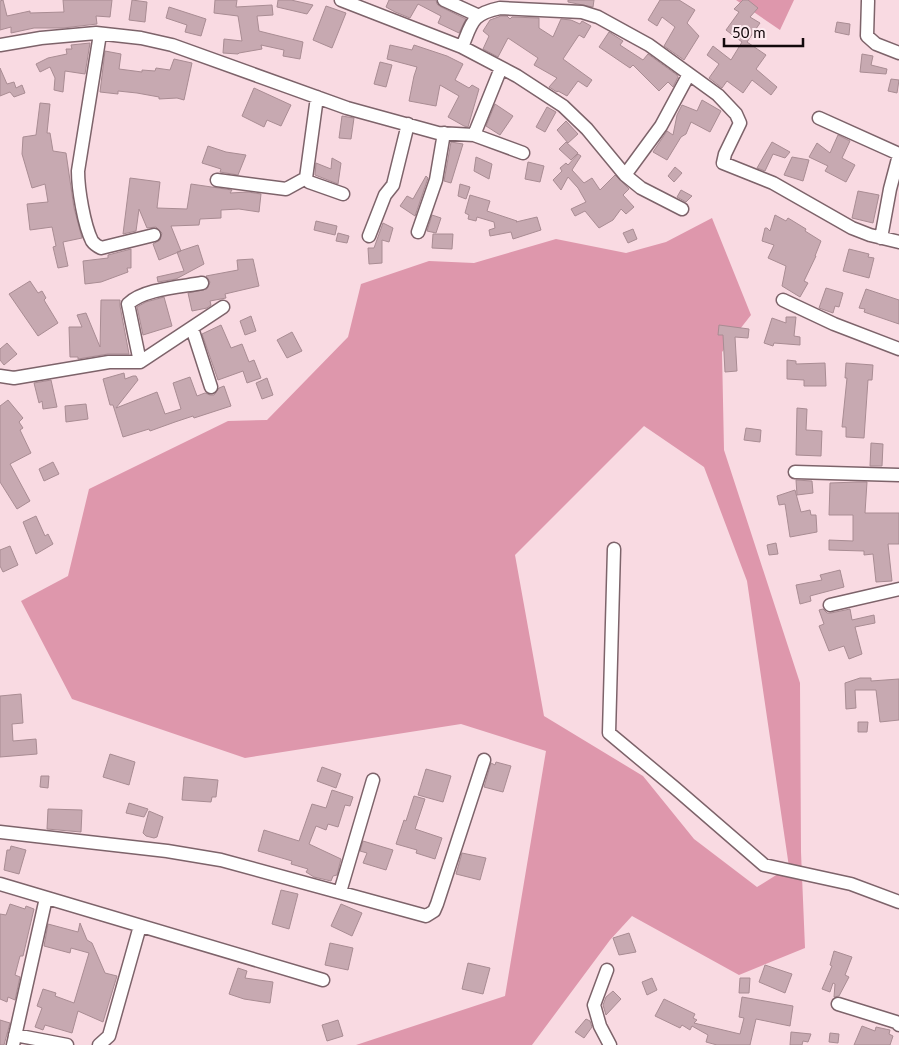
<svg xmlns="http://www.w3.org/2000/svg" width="899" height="1045" font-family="Lato,sans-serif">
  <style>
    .forest { fill: #de97ac; fill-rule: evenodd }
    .building { fill: #c7a9b1; stroke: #a98c93 }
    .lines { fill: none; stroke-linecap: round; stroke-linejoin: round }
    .street-casing { stroke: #7d636a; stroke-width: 15 }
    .street { stroke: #fff; stroke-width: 12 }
  </style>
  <rect width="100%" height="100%" fill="#f9dae2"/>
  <path class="forest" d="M736,0H794L780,30Z
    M712,218L751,315L722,352L724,450L800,683L801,852L805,948L739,975L632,916L610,940L532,1045H356L505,996L546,751L461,724L245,758L72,699L21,601L68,576L89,489L228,421L267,420L348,337L361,284L429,261L474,263L556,239L626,253L666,242ZM644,426L704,467L747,581L789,867L757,887L694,839L643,776L544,716L515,555Z"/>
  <path class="building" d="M3,0L7,16L30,11V13L64,12L63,0H112L110,17L96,16L97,24L63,28H34L11,33V27L0,30V1Z
    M132,0L147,2L145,22L129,20Z
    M215,0H237L236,7L272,5L273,15L257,16L259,31L303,42L300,59L283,56L284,50L261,45L262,49L239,53L238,54L223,53L224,39L242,41L238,16L214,13Z
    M278,0H291L313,5L307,14L277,7Z
    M389,0H436L437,4L441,7L466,19L459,33L438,23L441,16L418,4L410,18L395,12L386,7Z
    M568,0H594L593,7L568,2Z
    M660,0H679L695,10L687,23L699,36L684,60L664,46L675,27L662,17L657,26L648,20Z
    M743,0H748L758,8L750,17L760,23L747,42L766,55L756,69L777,87L771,95L752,80L743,93L727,81L722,88L709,78L719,64L707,55L713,46L731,60L742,42L726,30L739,12L734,9Z
    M326,6L346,13L332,48L313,40Z
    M169,7L206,19L201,36L185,32L187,25L166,18Z
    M501,16H507L510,19L512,17L539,18V28L553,37L561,19L571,20L580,24L582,21L591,26L584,38L579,35L563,59L592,80L587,87L578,81L567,96L558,91L557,92L549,87L557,78L534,65L538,58L508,38L498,57L483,49L489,36L483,31L490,20Z
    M837,22L850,24L849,35L835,32Z
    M609,32L623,41L620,45L643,60L648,54L677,75L678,77L673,87L668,82L659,91L633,65L630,68L599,47Z
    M90,43L85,74L65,71L63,92L54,90L55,78L50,67L40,72L36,64L48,58L67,54L66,49H72L71,45Z
    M390,45L412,50L414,45L447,56L463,64L455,80L469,88L472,85L479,89L468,127L464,126L448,117L459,96L440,85L436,106L409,101L414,76L417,67L387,59Z
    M105,51L121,54L119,69L142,72V70L155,71L156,68L170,70L174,59L192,63L184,100L177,98L159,99V97L137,93L118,91V94L100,92Z
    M862,54L873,56L871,65L887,69L886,74L860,72Z
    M380,62L392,65L386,87L374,84Z
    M0,68L7,84L14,82L16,88L22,85L25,93L14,97L10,92L0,96Z
    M891,79L899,80L897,93L888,91Z
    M254,88L291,105L281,126L267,120L264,127L242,116Z
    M702,100L721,111L710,132L691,122L686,134L681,137L667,160L653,152L667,131L673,135L677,115L682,105L697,111Z
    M40,103L50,104L47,133H50L53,151L66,153L74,208L82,238L63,242L68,266L58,268L53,247L56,246L52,227L30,230L27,204L48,202L45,184L32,188L22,154L23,137L36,135Z
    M495,104L513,116L500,135L486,126Z
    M547,107L556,112L545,132L536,127Z
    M342,116L354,118L351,139L339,138Z
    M566,121L578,134L568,143L557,130Z
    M838,135L850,141L842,158L855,165L846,182L825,171L828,166L809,157L817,143L830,153Z
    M451,142L463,144L451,183L444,181Z
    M566,142L578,153L571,160L559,149Z
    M772,142L790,152L785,158L773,154L765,171L757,168Z
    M208,146L226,152L246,155L238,175L220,172L221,169L202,163Z
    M578,154L581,156L572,170L584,183L592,178L600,190L615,175L629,189L623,195L634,207L626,214L621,209L613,220L599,228L585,211L575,216L571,209L586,202L578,188L568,177L561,190L553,180L562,171L560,168L566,163L568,165Z
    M476,157L492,164L489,179L474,171Z
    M792,157L809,160L803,181L784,175Z
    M332,158L341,163L338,184L315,175L316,163L331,169Z
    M528,162L544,166L540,182L525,179Z
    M675,167L682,173L674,182L668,176Z
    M426,176L428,178L415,216L400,206L407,196L413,199Z
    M130,178L160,182L157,208L187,209L191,184L232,190L230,193L248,192L261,194L259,212L239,209L221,210V218L200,219L199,225L171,226L181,251L159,260L153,244L160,240L162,233L156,227L147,228L139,209L136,231L123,234Z
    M460,184L470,187L466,199L458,196Z
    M681,190L692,196L686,202L677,197Z
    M858,191L879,195L873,223L852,218Z
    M470,195L490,201L487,211L517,221L516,222L537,217L541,230L513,239L511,232L490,236L489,230L495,228L494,222L477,217L476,221L468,219L469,215L465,213Z
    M432,215L441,218L436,233L427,231Z
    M775,215L786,221L788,218L806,229L805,231L821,241L815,256H816L804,281L808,283L800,297L782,286L786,266L768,258L774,245L762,241L765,228H767L770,231Z
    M316,221L337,226L335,235L314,230Z
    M383,223L393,228L389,242L382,240V263L369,264L368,248H374Z
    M633,229L637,239L628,243L623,233Z
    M338,233L349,236L347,243L336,241Z
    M433,234H453L452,249L432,248Z
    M198,245L204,264L176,279L158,282L157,277L184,271L177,252Z
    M131,249V268H127L128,272L101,282L85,284L83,261L108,258V255Z
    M849,249L869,254L868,257L874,258L869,278L843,271Z
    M253,259L259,286L225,294L226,298L210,301L211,305L207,308L192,311L188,293L207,289L210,282L206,276L238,270L237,260Z
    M30,281L38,293L42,291L46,298L44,300L58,323L38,336L9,294Z
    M826,288L843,293L839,307L835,306L833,313L819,308Z
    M866,289L899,300V324L864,312L865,309L859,308Z
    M164,297L172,326L143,335L137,307L146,302Z
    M101,300H120V306L129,354H108L78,359V357H70L69,327H82L77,315L86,313L100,347Z
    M251,316L256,331L245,335L240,321Z
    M786,317H796L794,336L800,337V345L774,343L773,346L764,343L772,318L786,323Z
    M221,325L231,348L242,344L249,362L254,360L261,378L247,383L243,371L218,380L202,334Z
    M719,325L749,329L748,338L735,337L737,371L725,372L723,335H718Z
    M292,332L302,351L287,358L277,340Z
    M7,343L17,354L4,365L0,360V349Z
    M787,360L796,361V364L825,363L826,386H804V380L787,379Z
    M846,363L873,365L872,380H868L864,438L846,437V427H842L847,378H845Z
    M124,373L125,379L133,376H136L138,380L116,408L157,392L165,414L181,409L173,383L190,377L197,396L205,393L210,395H214L219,388L224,386L231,406L194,418L193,416L175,422L150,431L149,429L123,437L113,405H110L103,379Z
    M267,378L273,395L262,399L256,383Z
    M51,380L57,407L43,409L42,401L39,403L34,383Z
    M8,400L23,418L19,422L23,428L20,430L31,453L10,464L30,501L17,509L0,482V406Z
    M86,404L88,419L66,422L65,406Z
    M797,408L807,409L806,430L822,431L821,456L796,455Z
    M746,428L761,430L760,442L744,440Z
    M871,443L883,444L882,466H870Z
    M53,462L59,474L44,481L39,469Z
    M796,480L812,481L813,493L797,495Z
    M857,482H867L865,513H899V544H888L892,581L876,582L873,554L864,555V551L829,550V540L853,541V515H829L830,483Z
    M795,490L801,512L810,510L811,515H816L817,532L790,537L785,504L779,505L777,496Z
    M36,516L45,536L48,534L53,544L36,554L23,522Z
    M776,543L778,554L769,555L767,545Z
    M10,546L18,565L3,572L0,566V550Z
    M840,570L844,587L810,596L811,601L800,604L796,585L822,580L820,575Z
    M823,609L827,613H831L850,609L852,620L874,615L875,623L855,627L862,654L849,659L844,646L829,651L819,626L824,624L819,610Z
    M860,678H871V681L899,679V720L880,722L876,690H855L856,708L846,709L845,683Z
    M21,694L23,723L12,724L13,741L36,739L37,754L0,757V696Z
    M858,722H868L867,732H858Z
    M110,754L135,762L129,785L103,777Z
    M496,762L511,766L503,792L484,787L491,763L495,765Z
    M322,767L341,774L336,788L317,781Z
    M426,769L451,776L443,802L418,795Z
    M41,776H49L48,788L40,787Z
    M184,777L218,780L216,797H212L211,802L182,800Z
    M332,790L353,797L350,806L345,805L338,827L328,824L326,830L316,826L309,844L341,859L337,875L333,876L331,881L314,877L306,872L308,869L291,864L292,861L258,851L264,830L299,841L312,804L326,808Z
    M414,796L425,799L415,829L442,838L435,859L416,853L417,850L396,844L404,820L406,821Z
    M129,803L148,809L144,817L126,813Z
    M48,809L82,810L81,832L47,829Z
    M149,811L163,817L157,837L154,838L146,836L143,833Z
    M363,841L393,850L386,870L363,863L367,853L360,851Z
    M11,846L26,850L19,874L4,870L7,850H10Z
    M462,853L486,858L480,880L456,874Z
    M281,890L298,894L289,929L272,924Z
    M10,904L25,909L26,906L34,909L23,956H20L15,975L20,977L15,1000L8,997L7,1002L0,999V914L6,915Z
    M341,904L362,913L352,936L331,926Z
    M80,923L87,940L92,943L105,973L117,976L103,1022L78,1011L72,1033L45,1025L43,1030L35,1027L42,1008L37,1006L43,989L56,993L55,996L74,1003L89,953L71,948L70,953L44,946L48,924L78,932Z
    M629,933L636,952L619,955L613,938Z
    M330,943L353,948L348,970L325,965Z
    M834,951L852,957L845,975L849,977L839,996L834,997L835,984L833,983L830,992L822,989L832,966L830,965Z
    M468,963L490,968L483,994L462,989Z
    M765,965L792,974L785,993L759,982Z
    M238,968L247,971L245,978L273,982L270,1003L244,999L229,994Z
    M652,978L657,990L647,995L642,982Z
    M740,978H750L749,993H739Z
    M613,991L621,999L606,1015L603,1005L606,997Z
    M742,997L793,1006L790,1026L756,1019L750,1045H717L706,1042L708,1035L692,1026L690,1030L682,1025L680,1028L655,1016L664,999L695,1014L693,1018L697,1020L694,1023L740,1034L744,1018L739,1017Z
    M586,1019L590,1021L592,1027L584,1038L575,1032Z
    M0,1020L10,1023L4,1045H0Z
    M338,1020L343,1036L327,1041L322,1025Z
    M862,1026L875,1031L876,1027L890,1030L889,1034L893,1036L890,1045H854Z
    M791,1032L811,1034L808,1042L803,1041L802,1045H790Z
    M830,1033L839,1034L838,1043L829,1042Z"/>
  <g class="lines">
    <defs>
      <path id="street" d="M341,0L462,47L517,76L563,106L587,129L625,175L641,188L682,209
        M444,0L477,15
        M868,1L867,36L876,44L899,53
        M100,34L78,171C78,189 84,225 92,241C94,244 97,246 101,248L154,235
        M0,45L41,38L96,33L141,38L172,45L347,108L438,133L474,135L523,153
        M462,47C472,23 471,14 500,8L582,12L598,17L649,45L718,95L736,114L740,123L725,154L723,163L773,183L852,228L870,235L899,242
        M317,97L306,178L309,182L343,194
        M819,118L899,154
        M474,135L501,68
        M625,175L661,126L689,74
        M217,180L286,189L306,178
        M418,232L436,180L444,133
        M369,236L385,195L393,185L408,124
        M881,238L890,189L899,155
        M783,300L834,324L899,349
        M192,328L211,387
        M140,362L128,304C143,289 180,287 202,283
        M0,376L14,378L109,362H140L223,307
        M795,472L899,475
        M614,549L609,733L675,788L764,865L851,884L899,902
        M830,605L899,589
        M0,832L167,851L221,860L426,916L434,911L437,904L484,760
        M0,884L323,980
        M340,892L373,780
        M607,970L594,1005L600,1026L610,1045
        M838,1004L896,1022L899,1025
        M15,1035L67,1045
        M13,1045L46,898
        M99,1045L109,1036L140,926"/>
    </defs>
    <use href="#street" class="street-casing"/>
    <use href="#street" class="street"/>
  </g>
  <path d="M724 38v8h79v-8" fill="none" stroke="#12080b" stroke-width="2.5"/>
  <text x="732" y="38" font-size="15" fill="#12080b" stroke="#feebf0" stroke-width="4" paint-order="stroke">50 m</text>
</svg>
